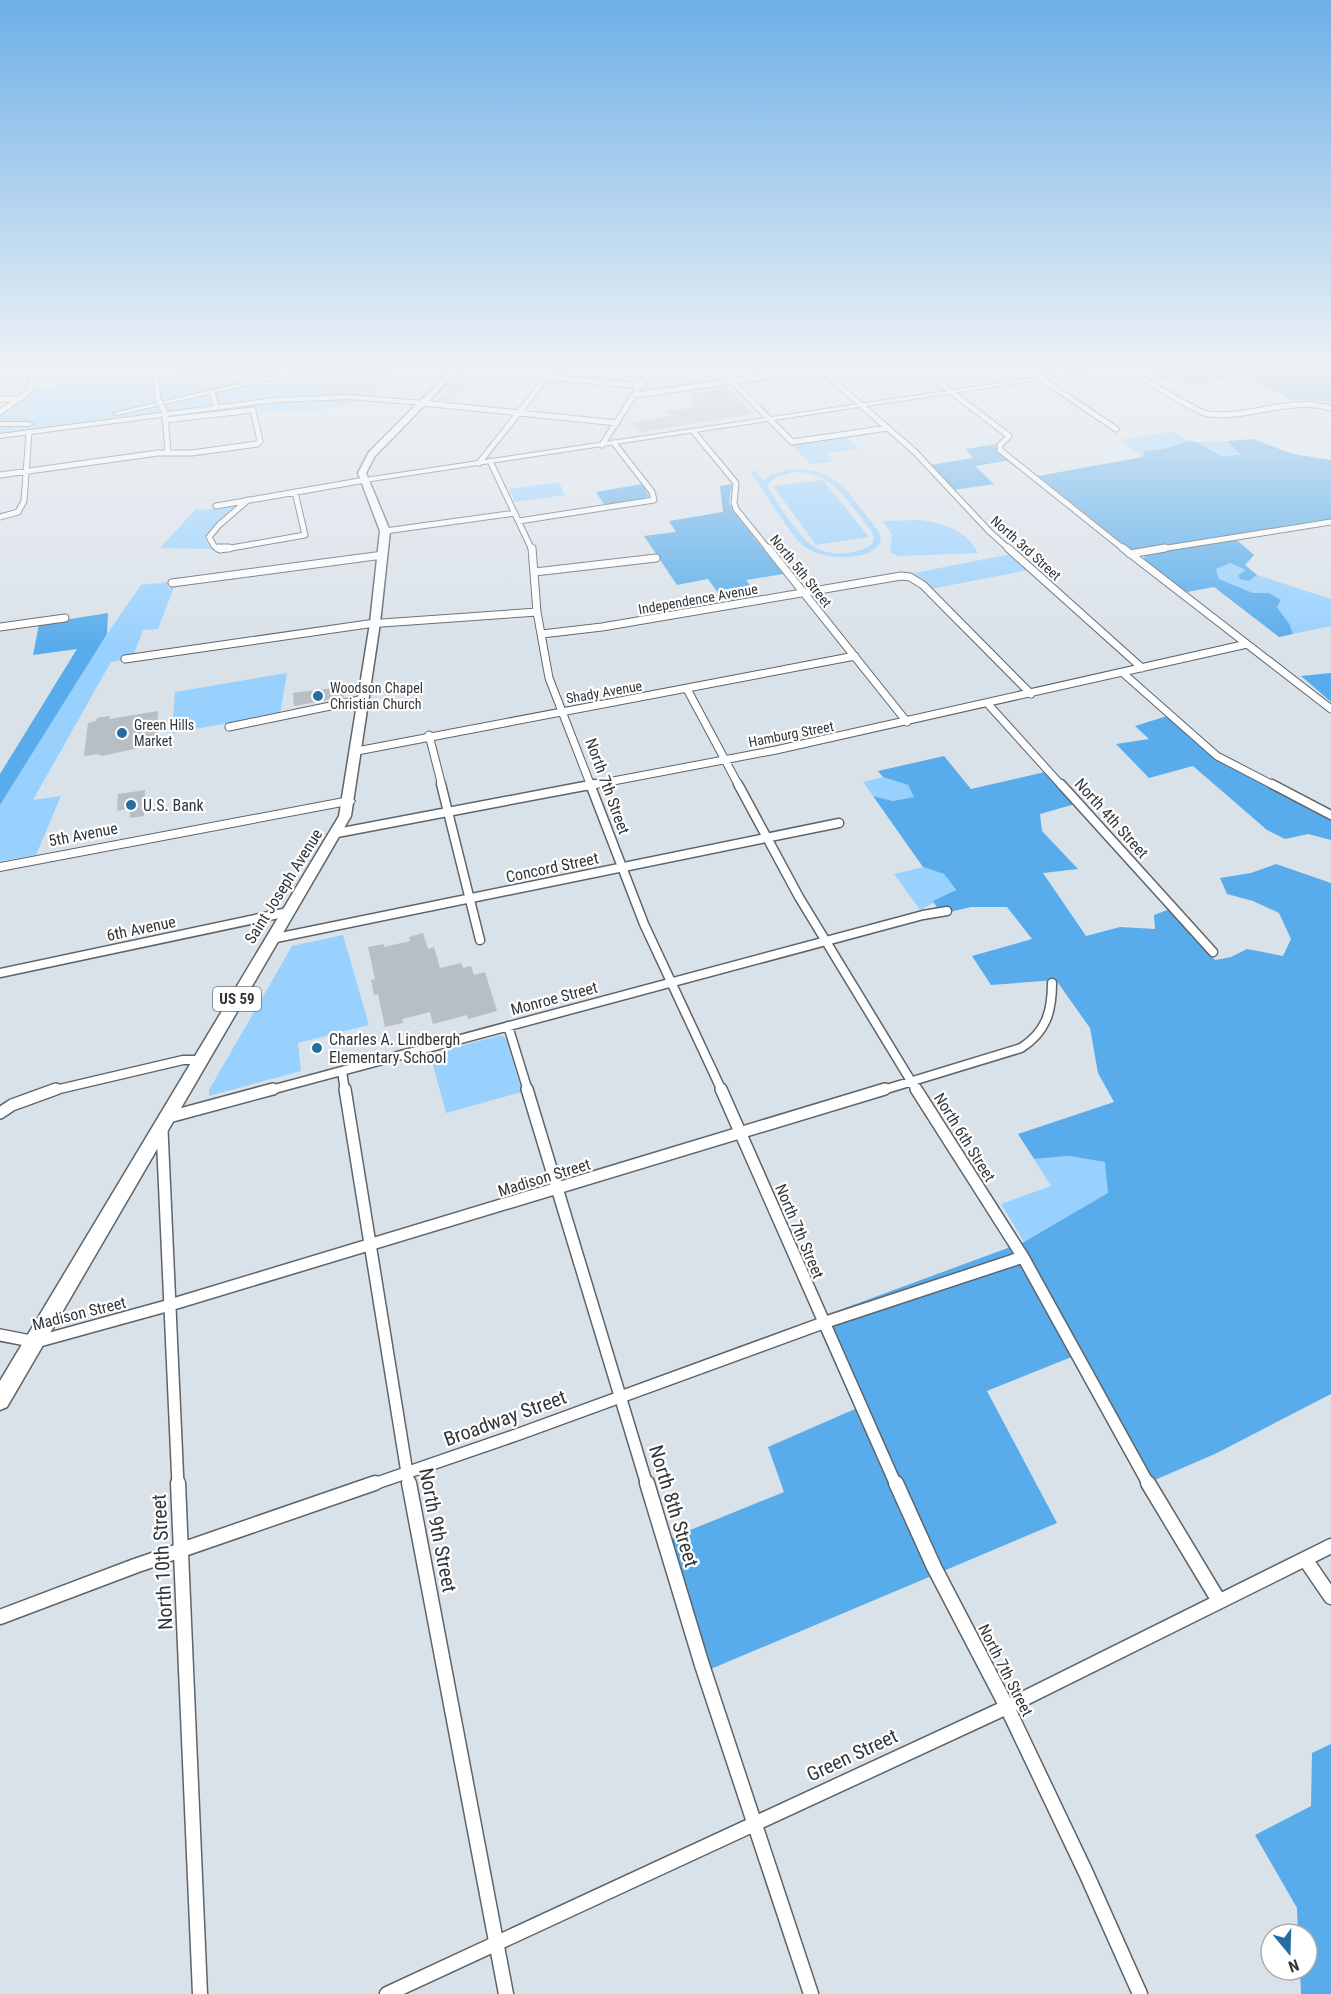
<svg xmlns="http://www.w3.org/2000/svg" width="1331" height="1994" font-family="'Roboto Condensed',sans-serif">
  <style>
    .green { fill: #99d1fe; fill-rule: evenodd }
    .forest { fill: #59aceb }
    .building { fill: #b7bfc5 }
    .lines { fill: none; stroke-linecap: round; stroke-linejoin: round }
    .street-far4-casing { stroke: #5d646a; stroke-width: 7 }
    .street-far3-casing { stroke: #5d646a; stroke-width: 9 }
    .street-far2-casing { stroke: #5d646a; stroke-width: 11 }
    .street-far1-casing { stroke: #5d646a; stroke-width: 14 }
    .street-casing { stroke: #5d646a; stroke-width: 17 }
    .secondary-casing { stroke: #5d646a; stroke-width: 2 }
    .primary-casing { stroke: #5d646a; stroke-width: 3 }
    .street-far4 { stroke: #fff; stroke-width: 5 }
    .street-far3 { stroke: #fff; stroke-width: 7 }
    .street-far2 { stroke: #fff; stroke-width: 8 }
    .street-far1 { stroke: #fff; stroke-width: 11 }
    .street { stroke: #fff; stroke-width: 14 }
    .secondary { fill: #fff; fill-rule: evenodd }
    .primary { fill: #fff; fill-rule: evenodd }
    .street-bridge-casing { stroke: #5d646a; stroke-width: 7; stroke-linecap: butt }
    .street-bridge { stroke: #fff; stroke-width: 5 }
    .poi-dot { fill: #246ea1; stroke: #fff; stroke-width: 2 }
    .labels { text-anchor: middle; stroke-width: 4.5; stroke-linejoin: round; paint-order: stroke }
    .far-street-label { font-size: 14px; fill: #333639; stroke: #fff }
    .far-poi-label { font-size: 14px; fill: #333639; stroke: #fff; text-anchor: start }
    .shield { fill: #fff; stroke: #707274; stroke-width: 1.5 }
    .shield-label { font-size: 15px; font-weight: bold; fill: #333639 }
    .street-label { font-size: 16px; fill: #333639; stroke: #fff }
    .poi-label { font-size: 16px; fill: #333639; stroke: #fff; text-anchor: start }
    .near-street-label { font-size: 20px; fill: #333639; stroke: #fff }
  </style>
  <rect width="100%" height="100%" fill="#dae2e9"/>
  <path class="green" d="M207,367H402L373,397L324,396L268,399L0,434V415L37,388Z
    M350,399L340,408L259,413L258,407H255L176,415L283,401Z
    M1173,431L1189,441L1164,449L1145,451L1143,457L1120,440Z
    M844,435L859,449L827,453L834,462L811,464L790,444Z
    M1227,441L1242,455L1221,456L1197,442Z
    M792,469C840,468 852,499 879,532L881,541C877,551 865,555 855,556C839,559 818,556 805,547C791,537 762,488 750,471H756L763,481L770,475ZM794,472C834,471 849,504 872,532L874,538L872,544C856,556 825,557 810,544C796,532 778,504 768,488V485L776,477Z
    M823,480L869,537L816,545L773,486Z
    M559,482L565,495L515,502L509,489Z
    M241,503L213,527L204,539L212,549L160,548L196,509L206,510Z
    M920,520C945,524 965,529 978,553L898,556L890,552L892,535L883,521Z
    M1011,554L1028,570L931,589L921,580L909,574Z
    M1230,563L1247,570L1249,581L1257,575L1331,599V626L1293,634L1290,625L1277,607L1281,600L1269,593H1253L1219,579L1216,569Z
    M170,582L167,588L174,587L158,629L143,630L133,656H123L119,661L111,662L33,800L61,796L36,855L0,861V805L107,634L141,585Z
    M287,673L280,714L172,733L175,692Z
    M883,777L908,785L914,797L893,801L873,796L863,782Z
    M923,867L944,874L956,891L920,910L894,874Z
    M343,935L369,1025L298,1043L301,1071L209,1096V1090L292,946Z
    M502,1035L506,1039L522,1092L446,1113L430,1054Z
    M1069,1156L1106,1162L1108,1194L1024,1242L1001,1204L1051,1186L1034,1159Z"/>
  <path class="forest" d="M1175,367H1331V401L1291,400L1258,382L1237,377L1212,382L1187,383L1160,379L1154,375L1170,371Z
    M1253,439L1293,454L1331,460V520L1134,550L1128,548L1038,476L1143,457L1145,451L1164,449L1189,441L1197,442L1221,456L1241,455L1227,441Z
    M997,444L998,450L1011,460L975,466L994,484L954,490L930,465L973,458L965,449Z
    M642,484L650,498L605,506L596,492Z
    M732,484L729,502L733,511L783,574L746,580L760,599L726,604L708,579L677,585L644,536L676,532L669,521L723,512L720,486Z
    M1232,540L1238,541L1254,555L1245,565L1257,575L1249,581L1240,579L1238,575L1246,570L1230,563L1216,569L1219,579L1253,593H1269L1281,600L1277,607L1290,625L1293,634L1279,637L1214,587L1187,592L1144,559L1145,555L1154,553Z
    M108,613L107,634L0,805V774L77,649L33,655L39,624Z
    M1331,673V702L1301,676Z
    M1167,716L1234,766L1331,820V840L1308,834L1285,839L1267,830L1193,766L1149,778L1116,744L1149,739L1135,726Z
    M944,756L971,789L1045,772L1075,804L1040,814L1042,831L1078,869L1043,873L1086,936L1120,927L1155,929L1154,915L1170,909L1215,960L1231,957L1247,949L1283,956L1291,939L1279,913L1253,901L1227,894L1220,878L1251,873L1276,864L1331,883V1394L1217,1453L1148,1483L1074,1356L987,1391L1057,1523L699,1674L662,1556L673,1537L784,1492L768,1447L855,1409L815,1319L1024,1242L1108,1193L1105,1162L1069,1156L1034,1159L1018,1134L1114,1102L1098,1073L1090,1028L1056,980L991,985L972,956L1032,939L1007,907H971L941,914L933,901L956,890L944,874L923,867L873,796L893,801L914,797L908,785L883,777L878,771Z
    M1331,1744V1994H1301L1300,1970H1307V1934H1298L1297,1908L1255,1835L1311,1806L1312,1753Z"/>
  <path class="building" d="M454,382L468,384L453,401L437,400Z
    M724,387L730,389L754,414L640,432L633,423L670,416L666,411L697,407L689,395Z
    M342,687L344,697L294,706L293,693Z
    M158,711L157,744L102,756L98,754L84,756L88,723L96,721L97,718L110,716L109,719Z
    M145,790L144,816L130,818V808L117,811L118,794Z
    M423,933L428,949L434,947L440,968L461,963L463,968L471,966L474,975L485,972L497,1011L468,1019L467,1015L433,1024L430,1012L402,1019L403,1023L385,1027L378,994L374,995L371,980L375,979L368,947L384,944V947L410,941L409,937Z"/>
  <g class="lines">
    <defs>
      <path id="street-far4" d="M155,367L158,400
        M443,367L641,386
        M718,367L792,442L888,428
        M818,367L915,452L990,532L1010,550
        M919,367L1009,436L1000,445V450L1125,550
        M1024,367L1116,429
        M1124,367C1140,376 1195,412 1208,414C1249,419 1290,396 1331,408
        M212,392L216,407
        M635,395L834,367
        M0,399H17
        M423,403L617,423
        M161,404L165,414L168,453
        M0,412L30,391L33,367
        M693,431L736,483L734,503L736,509L769,550
        M602,445L652,367
        M490,461L532,550
        M479,463L555,367
        M0,475L158,453H192L257,444L260,441L253,410L165,420
        M216,506L365,480
        M0,517L18,512L24,501L29,432
        M519,521L654,500L652,492L614,443
        M385,531L515,513
        M220,550L214,546L209,537L219,525L248,500
        M220,550L305,535L295,492
        M1155,550L1331,522"/>
      <path id="street-far3" d="M218,548H229
        M532,548L537,612L549,678L591,786
        M768,548L907,722
        M1008,548L1142,668
        M1123,548L1331,709
        M1130,554L1165,548
        M535,572L656,558
        M172,583L383,555
        M0,627L65,618
        M542,634L602,627L901,576L910,577L923,585L1031,694
        M125,659L368,624L537,612
        M1123,673L1217,756L1275,786
        M687,689L739,786
        M988,704L1062,786
        M229,727L364,699
        M429,735L442,786
        M357,751L855,656
        M587,786L776,750L1247,644"/>
      <path id="street-far2" d="M441,784L480,940
        M590,784L644,924L722,1091
        M738,784L799,897L917,1091
        M1061,784L1213,952
        M1272,784L1331,815
        M337,833L595,784
        M271,939L839,823
        M0,973L288,912
        M508,1026L528,1091
        M342,1071L345,1091
        M51,1091L183,1060H203
        M267,1091L923,915L947,911
        M880,1091L1021,1048C1046,1032 1052,1012 1052,983"/>
      <path id="street-far1" d="M345,1089L409,1485
        M527,1089L647,1485
        M721,1089L896,1485
        M916,1089L1023,1257L1149,1485
        M0,1113L12,1105L56,1089
        M169,1117L273,1089
        M162,1130L178,1485
        M0,1335L36,1342L170,1305L885,1089
        M371,1485L519,1434L823,1323L1023,1257"/>
      <path id="street" d="M178,1483L200,1994
        M409,1483L506,1994
        M647,1483L702,1665L811,1994
        M896,1483L934,1567L1007,1707L1086,1873L1140,1994
        M1148,1483L1219,1601
        M1305,1559L1331,1597
        M0,1617L135,1566L375,1483
        M387,1994L1007,1707L1331,1546"/>
      <path id="secondary" d="M313,367H325L117,415L113,413Z
        M1107,367H1123L365,482L361,480L365,478Z
        M350,395L423,401L427,403L423,405L350,399L275,402L0,438V434L275,398Z
        M0,422H29L33,424L29,426H0Z
        M349,797L355,801L353,804L0,871V863Z"/>
      <path id="primary" d="M454,367H462L375,456L366,473L390,531L380,623L351,816L7,1407L0,1410V1381L339,816L370,623L380,531L358,473L369,452Z"/>
    </defs>
    <use href="#street-far4" class="street-far4-casing"/>
    <use href="#street-far3" class="street-far3-casing"/>
    <use href="#street-far2" class="street-far2-casing"/>
    <use href="#street-far1" class="street-far1-casing"/>
    <use href="#street" class="street-casing"/>
    <use href="#secondary" class="secondary-casing"/>
    <use href="#primary" class="primary-casing"/>
    <use href="#street-far4" class="street-far4"/>
    <use href="#street-far3" class="street-far3"/>
    <use href="#street-far2" class="street-far2"/>
    <use href="#street-far1" class="street-far1"/>
    <use href="#street" class="street"/>
    <use href="#secondary" class="secondary"/>
    <use href="#primary" class="primary"/>
    <defs>
      <path id="street-bridge" d="M158,400L161,404"/>
    </defs>
    <use href="#street-bridge" class="street-bridge-casing"/>
    <use href="#street-bridge" class="street-bridge"/>
  </g>
  <linearGradient id="sky" x2="0" y2="1"><stop stop-color="#6dafe7"/><stop offset="0.57" stop-color="#eef2f5"/><stop offset="1" stop-color="#eef2f5" stop-opacity="0"/></linearGradient>
  <rect width="1331" height="646" fill="url(#sky)"/>
  <g class="poi-dot">
    <circle cx="318" cy="696" r="6"/>
    <circle cx="122" cy="733" r="6"/>
    <circle cx="131" cy="805" r="6"/>
    <circle cx="317" cy="1048" r="6"/>
  </g>
  <g class="labels">
    <g class="far-street-label">
      <text transform="translate(1026 548) rotate(42)" y="5">North 3rd Street</text>
      <text transform="translate(801 571) rotate(51)" y="5">North 5th Street</text>
      <text transform="translate(698 599) rotate(-10)" y="5">Independence Avenue</text>
      <text transform="translate(604 692) rotate(-10)" y="5">Shady Avenue</text>
      <text transform="translate(791 734) rotate(-11)" y="5">Hamburg Street</text>
    </g>
    <g class="far-poi-label">
      <text x="330" y="693">Woodson Chapel<tspan x="330" dy="16">Christian Church</tspan></text>
      <text x="134" y="730">Green Hills<tspan x="134" dy="16">Market</tspan></text>
    </g>
    <rect class="shield" x="213" y="987" width="48" height="24" rx="4.5"/>
    <g class="shield-label">
      <text x="237" y="1004">US 59</text>
    </g>
    <g class="street-label">
      <text transform="translate(608 786) rotate(70)" y="6">North 7th Street</text>
      <text transform="translate(1112 818) rotate(48)" y="6">North 4th Street</text>
      <text transform="translate(83 834) rotate(-11)" y="6">5th Avenue</text>
      <text transform="translate(552 867) rotate(-12)" y="6">Concord Street</text>
      <text transform="translate(283 886) rotate(-58)" y="6">Saint Joseph Avenue</text>
      <text transform="translate(141 928) rotate(-12)" y="6">6th Avenue</text>
      <text transform="translate(554 998) rotate(-15)" y="6">Monroe Street</text>
      <text transform="translate(965 1137) rotate(58)" y="6">North 6th Street</text>
      <text transform="translate(544 1177) rotate(-17)" y="6">Madison Street</text>
      <text transform="translate(800 1231) rotate(67)" y="6">North 7th Street</text>
      <text transform="translate(79 1313) rotate(-14)" y="6">Madison Street</text>
      <text transform="translate(1006 1670) rotate(63)" y="6">North 7th Street</text>
    </g>
    <g class="poi-label">
      <text x="143" y="811">U.S. Bank</text>
      <text x="329" y="1045">Charles A. Lindbergh<tspan x="329" dy="18">Elementary School</tspan></text>
    </g>
    <g class="near-street-label">
      <text transform="translate(505 1418) rotate(-20)" y="7">Broadway Street</text>
      <text transform="translate(674 1506) rotate(73)" y="7">North 8th Street</text>
      <text transform="translate(438 1530) rotate(79)" y="7">North 9th Street</text>
      <text transform="translate(162 1562) rotate(-93)" y="7">North 10th Street</text>
      <text transform="translate(852 1755) rotate(-25)" y="7">Green Street</text>
    </g>
  </g>
  <g transform="translate(1289 1952) rotate(161)"><circle r="28" fill="#ffffff" stroke="#adafb0" stroke-width="1.5"/>
  <path d="M0-4.5L10 22L0 15L-10 22Z" fill="#246ea1"/>
  <text y="-9" font-size="16" font-weight="bold" text-anchor="middle" fill="#333639">N</text>
  </g>
</svg>
